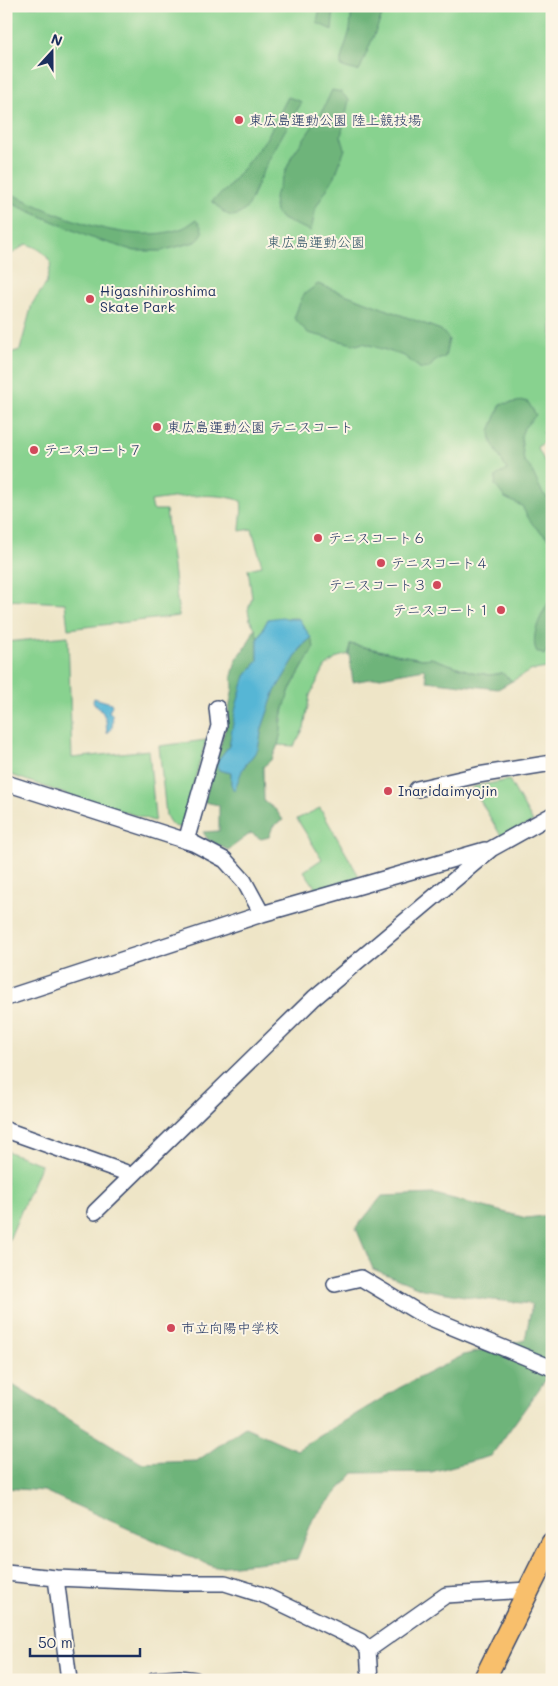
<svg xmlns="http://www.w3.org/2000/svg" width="558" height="1686" font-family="Mali,'Klee One',sans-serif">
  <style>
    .green { fill: #88d28f; stroke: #528076 }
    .forest { fill: #6eb47a; stroke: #44726c }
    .water { fill: #56b6d5; stroke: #38729a }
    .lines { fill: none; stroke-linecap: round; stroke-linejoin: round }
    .minor-casing { stroke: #3b4a6e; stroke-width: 18 }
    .highway-casing { stroke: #3b4a6e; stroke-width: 24 }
    .minor { stroke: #fff; stroke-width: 15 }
    .highway { stroke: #f8bf6c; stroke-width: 21 }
    .poi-dot { fill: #d1495b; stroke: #fcf5e5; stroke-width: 2 }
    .labels { text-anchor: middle; stroke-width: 4; stroke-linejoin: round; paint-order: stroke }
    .poi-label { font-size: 14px; fill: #1b2f5e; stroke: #fcf5e5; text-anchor: start }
    .park-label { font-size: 14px; fill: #36586a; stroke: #fcf5e5 }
  </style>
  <rect width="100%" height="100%" fill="#fcf5e5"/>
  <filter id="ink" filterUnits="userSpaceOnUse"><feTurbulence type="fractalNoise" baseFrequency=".02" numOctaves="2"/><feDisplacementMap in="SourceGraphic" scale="10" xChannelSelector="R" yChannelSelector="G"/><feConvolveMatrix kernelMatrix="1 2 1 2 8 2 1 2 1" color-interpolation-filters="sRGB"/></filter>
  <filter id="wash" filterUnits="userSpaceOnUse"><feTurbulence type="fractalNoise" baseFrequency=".0096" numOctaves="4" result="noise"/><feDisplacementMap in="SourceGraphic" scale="20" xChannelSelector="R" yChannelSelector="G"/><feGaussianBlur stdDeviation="1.12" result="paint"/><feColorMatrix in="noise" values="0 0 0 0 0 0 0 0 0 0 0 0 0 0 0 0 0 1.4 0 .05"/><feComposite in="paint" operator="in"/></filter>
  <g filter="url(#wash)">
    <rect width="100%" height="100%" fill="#eee5c7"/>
    <path class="green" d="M6,6H552V428L543,432L547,441L537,447L552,475V667L530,671L512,681L502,673L490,675L472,672L431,658L423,659L405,656L350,644L349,654L338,657L325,667L310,695L304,728L294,746L278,745C282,726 282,705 291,688C298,674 307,661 314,647L311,638L299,619L296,618L268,619L258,639L255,628L250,620L248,610L252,598L248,569L262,566L252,529L240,531C240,521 243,510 241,501C216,491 178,497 151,501L153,510H166L179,616L68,629L65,603L6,600V354L20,350L32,304L46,284L51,264C45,252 39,248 26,244L6,258Z
      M68,636L72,758L149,750L155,817L154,821L68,795L6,773V642Z
      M206,740L181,827C173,828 169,822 166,815L159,746Z
      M509,780L533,822L501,836L472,787Z
      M320,808L359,876L317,890L304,871L322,859L297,819Z
      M6,1151L41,1164L6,1247Z"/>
    <path class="forest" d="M320,6H334L332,30L317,23Z
      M352,6H386L360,69L358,71L346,68L341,66V59L350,30Z
      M332,90L341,92L349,100L341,136L345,149L335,176L316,207L311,231L284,220L280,217L276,212L274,198L292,156L321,114Z
      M288,97L302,102C285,130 269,157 256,187C252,197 248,212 237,215C227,219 219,207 212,201L227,189L266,139Z
      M6,191C53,214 130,248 183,228C188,226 192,222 196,220C203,227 206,236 195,242L161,251H135L89,237L6,201Z
      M318,284L441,330L449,339L445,357L435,361L429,368L421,369L404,356L363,343L357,345L308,333L294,318L303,295Z
      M524,401L528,402L536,415L524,428L521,436L522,445L524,461L531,469L542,492L552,503V540C536,530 530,523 522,506L505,498L495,485L496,476L507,470L491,441L490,431L501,404Z
      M552,596V643L544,655L536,651C530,632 543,613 552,596Z
      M255,628L258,639V661L245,676L229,746L218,760L219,770L231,773V784L258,749L262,728L274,693L302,646L311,638L314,647L290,689L281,718V732L278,745L272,759L263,767L264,801L276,810L283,820L273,826L269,837L261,839L251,833L228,850L208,840L203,832L219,831V805L204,802L226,726L233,687L232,676L236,660L247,645Z
      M350,644L405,656L423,659L431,658L472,672L490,675L502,673L512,681L498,689L427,681L424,669L353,682L349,654Z
      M435,1194L526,1218L552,1215V1371L491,1456L431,1472L354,1473L313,1519L297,1559L214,1567L44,1491L6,1488V1381L141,1463L197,1461L245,1427L297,1450L399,1388L464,1355L525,1340L532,1304L483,1299L422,1289L373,1269L356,1228L382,1196Z"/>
    <path class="water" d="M282,617L289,619H299L311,638L302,646L274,693L262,728L258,749L243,768L234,791L231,784V773L219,770L217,766L218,760L229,746L236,707L245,676L258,661V639L268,619Z
      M94,698L111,703L112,705L109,712L112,714C113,721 114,729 107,733L106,720L103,713L93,702Z"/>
  </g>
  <g filter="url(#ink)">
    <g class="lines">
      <defs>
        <path id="minor" d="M6,783L193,843L225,860L244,881L262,914
          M417,789L478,775L552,763
          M186,841L219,726L217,708
          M6,998L262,914L485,850
          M6,1130L124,1172L130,1177
          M95,1212L314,998L491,849L552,815
          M335,1284L361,1278L421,1314L552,1368
          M6,1573L56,1578L177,1583H225L266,1596L360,1641L368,1650L370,1680
          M56,1578L69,1680
          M368,1650L446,1595L528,1590
          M154,1680L180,1678L195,1680"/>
        <path id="highway" d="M484,1680L552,1543"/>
      </defs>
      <use href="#minor" class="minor-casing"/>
      <use href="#highway" class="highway-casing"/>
      <use href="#minor" class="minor"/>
      <use href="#highway" class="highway"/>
    </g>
  </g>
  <g class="poi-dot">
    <circle cx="239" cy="120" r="5"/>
    <circle cx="90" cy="299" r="5"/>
    <circle cx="157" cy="427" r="5"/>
    <circle cx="34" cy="450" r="5"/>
    <circle cx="318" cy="538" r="5"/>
    <circle cx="381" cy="563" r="5"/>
    <circle cx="437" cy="585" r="5"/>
    <circle cx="501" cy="610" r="5"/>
    <circle cx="388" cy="791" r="5"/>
    <circle cx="171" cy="1328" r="5"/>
  </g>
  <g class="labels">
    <g class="poi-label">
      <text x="249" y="125">東広島運動公園 陸上競技場</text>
      <text x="100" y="296">Higashihiroshima<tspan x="100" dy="16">Skate Park</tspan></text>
      <text x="167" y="432">東広島運動公園 テニスコート</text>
      <text x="44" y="455">テニスコート７</text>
      <text x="328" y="543">テニスコート６</text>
      <text x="391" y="568">テニスコート４</text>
      <text x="427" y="590" text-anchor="end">テニスコート３</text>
      <text x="491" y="615" text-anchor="end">テニスコート１</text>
      <text x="398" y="796">Inaridaimyojin</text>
      <text x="181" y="1333">市立向陽中学校</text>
    </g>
    <g class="park-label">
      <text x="316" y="247">東広島運動公園</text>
    </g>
  </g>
  <rect width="558" height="1686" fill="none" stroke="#fcf5e5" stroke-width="25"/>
  <g transform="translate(52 52) rotate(21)" stroke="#fcf5e5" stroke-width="4" paint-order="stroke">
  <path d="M0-4L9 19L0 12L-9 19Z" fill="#1b2f5e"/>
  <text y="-8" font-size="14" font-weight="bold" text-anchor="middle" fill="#1b2f5e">N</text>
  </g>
  <path d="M30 1648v8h110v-8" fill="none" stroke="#1b2f5e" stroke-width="2.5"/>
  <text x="38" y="1648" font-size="15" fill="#1b2f5e" stroke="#fcf5e5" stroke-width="4" paint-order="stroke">50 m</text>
</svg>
